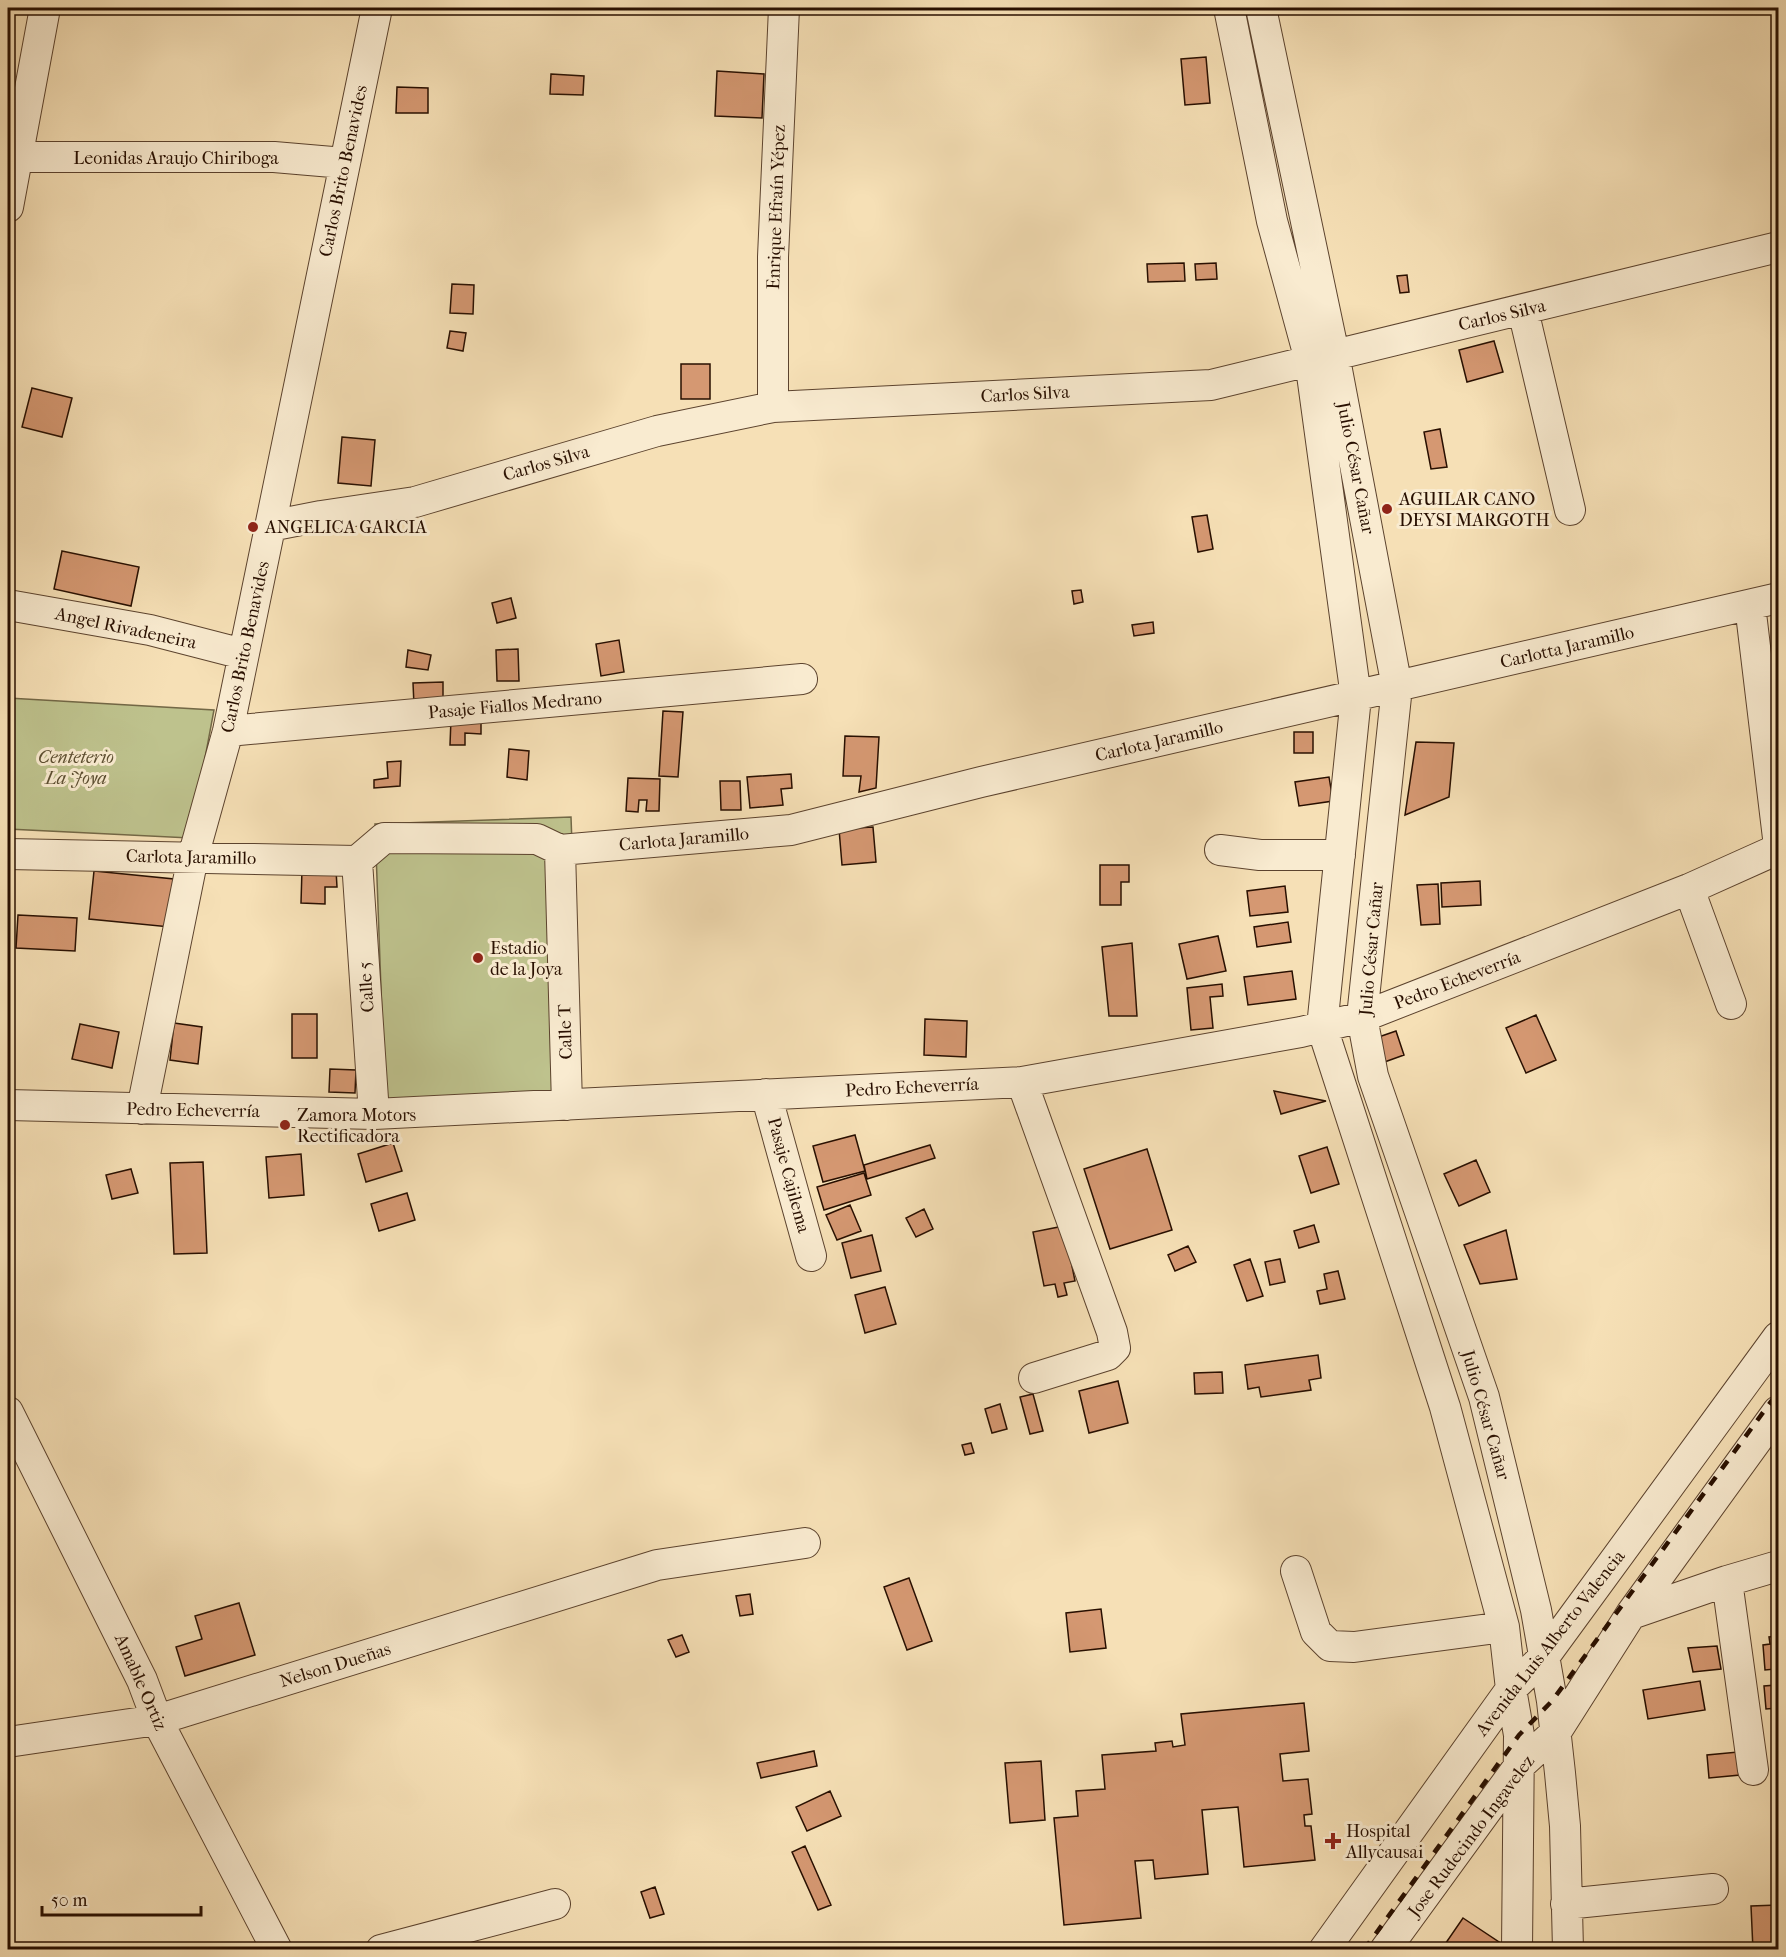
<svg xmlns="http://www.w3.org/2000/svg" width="1786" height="1957" font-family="'IM FELL French Canon',serif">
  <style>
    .green { fill: #bec28d; stroke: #736846; stroke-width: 1.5 }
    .building { fill: #d59872; stroke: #280f00; stroke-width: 1.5 }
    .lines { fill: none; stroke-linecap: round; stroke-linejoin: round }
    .minor-casing { stroke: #5c432e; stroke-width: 32 }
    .minor { stroke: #f9ebd0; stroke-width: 30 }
    .rail { stroke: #280f00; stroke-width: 4.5; stroke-dasharray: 10 10; stroke-linecap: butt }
    .poi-dot { fill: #8f2418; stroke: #f9ebd0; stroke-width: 2 }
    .labels { text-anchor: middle; stroke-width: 6; stroke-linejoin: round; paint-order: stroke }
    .street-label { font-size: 18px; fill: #280f00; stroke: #f9ebd0 }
    .poi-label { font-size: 18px; fill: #280f00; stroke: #f9ebd0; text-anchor: start }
    .park-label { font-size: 18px; font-style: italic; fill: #5c4e31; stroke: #f9ebd0 }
  </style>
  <rect width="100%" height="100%" fill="#f6e0b6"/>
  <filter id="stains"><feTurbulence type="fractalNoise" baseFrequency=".00333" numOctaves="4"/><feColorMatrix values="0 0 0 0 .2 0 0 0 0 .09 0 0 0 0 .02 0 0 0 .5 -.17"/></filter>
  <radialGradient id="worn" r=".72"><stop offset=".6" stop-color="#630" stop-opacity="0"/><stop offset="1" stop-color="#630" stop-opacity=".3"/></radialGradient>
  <path class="green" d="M8,698L214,710L190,838L8,829Z
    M571,817L581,1092L385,1099L375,824Z"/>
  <path class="building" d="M1206,57L1210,103L1185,105L1181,59Z
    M717,71L764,74L762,118L715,116Z
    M551,74L584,76L583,95L550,94Z
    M8,83H12L8,122Z
    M397,87L428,88V113H396Z
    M1184,263L1185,281L1148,282L1147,264Z
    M1216,263L1217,279L1196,280L1195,264Z
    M1407,275L1409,292L1400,293L1397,276Z
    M452,284L474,285L473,314L450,313Z
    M450,331L466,333L463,351L447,348Z
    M1494,341L1503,372L1467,382L1459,350Z
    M681,364H710V399H681Z
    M32,388L72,398L62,437L22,427Z
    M1440,429L1447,467L1431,469L1424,432Z
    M342,437L375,440L371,486L338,483Z
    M1207,515L1213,549L1198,552L1192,517Z
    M62,551L139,567L131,606L54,589Z
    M1081,590L1083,602L1074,604L1072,591Z
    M511,598L516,618L497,623L492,603Z
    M1153,622L1154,633L1134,636L1132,625Z
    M619,640L624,672L601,676L596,644Z
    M518,649L519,681H497L496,650Z
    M408,650L431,655L428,670L406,667Z
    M443,682V704L414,705L413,683Z
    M663,711L683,712L678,777L659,776Z
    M451,719L481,720V734L465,733V745H450Z
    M1294,732H1313V753H1294Z
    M845,736L879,737L876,788L859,792L861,776H843Z
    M1416,742L1454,743L1449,797L1405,815Z
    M509,749L529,751L527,780L507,777Z
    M401,761L400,786L374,788V780L388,778L387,762Z
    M791,774L792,788L781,789L783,805L750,808L747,777Z
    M1329,777L1333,801L1299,806L1295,782Z
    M628,778L660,779L659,811H646L647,800H639L638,812L626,811Z
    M720,781H740L741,810H721Z
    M873,827L876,862L842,865L839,829Z
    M1100,865H1129V882H1121V905H1100Z
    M302,869L336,870L337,887H325V904L301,903Z
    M94,871L174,879L170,927L89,919Z
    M1480,881L1481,905L1442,907L1441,883Z
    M1438,884L1440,924L1421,925L1417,885Z
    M1285,886L1288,912L1250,916L1247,891Z
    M18,915L77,918L75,951L16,948Z
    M1288,922L1291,942L1257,947L1254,927Z
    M1218,936L1226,971L1187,979L1179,944Z
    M1132,943L1137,1016H1109L1102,947Z
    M1292,971L1296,999L1248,1005L1244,977Z
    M1222,984L1223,996L1210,997L1213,1028L1191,1030L1187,988Z
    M292,1014H317V1058H292Z
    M1536,1015L1556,1060L1526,1073L1506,1028Z
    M925,1019L967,1021L966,1057L924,1055Z
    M174,1023L202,1027L198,1064L170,1060Z
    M80,1024L119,1032L112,1068L72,1059Z
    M1396,1031L1404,1055L1379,1064L1370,1040Z
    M330,1069L356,1070L355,1093L329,1092Z
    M1274,1091L1326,1101L1281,1114Z
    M855,1135L865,1171L823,1182L813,1146Z
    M393,1143L402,1171L366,1182L358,1154Z
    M930,1145L935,1158L867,1179L864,1165Z
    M1327,1147L1339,1184L1311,1193L1299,1156Z
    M1147,1149L1172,1230L1110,1249L1084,1169Z
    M301,1154L304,1195L269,1198L266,1157Z
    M1476,1160L1490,1192L1459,1206L1444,1174Z
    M203,1162L207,1253L174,1254L170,1163Z
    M131,1169L138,1193L112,1199L106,1175Z
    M864,1173L871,1195L824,1210L817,1187Z
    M407,1193L415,1220L379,1231L371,1204Z
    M850,1205L861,1231L837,1240L826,1215Z
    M924,1209L933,1229L916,1237L906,1218Z
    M1314,1225L1319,1242L1299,1248L1294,1231Z
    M1064,1226L1075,1281L1064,1283L1067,1295L1058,1297L1055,1284L1044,1286L1033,1232Z
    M1506,1230L1517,1279L1480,1284L1464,1245Z
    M872,1235L881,1271L851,1278L842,1243Z
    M1188,1246L1196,1262L1175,1271L1168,1255Z
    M1250,1259L1263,1296L1247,1301L1234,1265Z
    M1280,1259L1285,1282L1270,1285L1265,1262Z
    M1338,1271L1345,1299L1320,1304L1317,1291L1327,1289L1324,1274Z
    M885,1287L896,1324L865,1333L855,1295Z
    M1318,1355L1321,1378L1309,1380L1311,1390L1261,1397L1259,1387L1248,1389L1245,1365Z
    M1222,1372L1223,1393L1195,1394L1194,1373Z
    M1118,1381L1128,1423L1089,1433L1079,1391Z
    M1033,1394L1043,1431L1030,1434L1020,1397Z
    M1000,1404L1007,1429L992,1433L985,1409Z
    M971,1443L974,1453L965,1455L962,1445Z
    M909,1578L932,1641L907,1650L884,1587Z
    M750,1594L753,1614L740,1616L736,1596Z
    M239,1603L255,1655L185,1676L176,1647L202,1639L195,1616Z
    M1101,1609L1106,1648L1070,1652L1066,1613Z
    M682,1635L689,1652L676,1657L668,1640Z
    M1778,1636V1708L1766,1709L1764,1686L1776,1685L1775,1669L1765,1670L1763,1645L1770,1644L1769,1637Z
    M1717,1646L1721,1669L1693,1672L1688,1648Z
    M1700,1681L1705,1710L1648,1719L1643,1690Z
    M1304,1703L1309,1751L1280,1754L1283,1781L1308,1779L1312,1814L1304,1815L1305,1826H1311L1315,1860L1244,1867L1238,1807L1202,1810L1208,1874L1155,1879L1153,1860L1135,1861L1141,1918L1064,1925L1054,1818L1078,1816L1076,1791L1105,1789L1102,1755L1156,1751L1155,1743L1172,1741L1173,1747L1185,1745L1181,1714Z
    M814,1751L817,1766L761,1778L757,1763Z
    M1738,1752L1740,1775L1709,1778L1707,1755Z
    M1041,1761L1045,1820L1010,1823L1005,1763Z
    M830,1791L841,1816L807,1831L796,1807Z
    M805,1846L831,1905L818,1910L792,1852Z
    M655,1887L664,1914L650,1918L641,1892Z
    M1778,1905V1950H1753L1751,1906Z
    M1463,1918L1499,1942L1494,1950H1441Z"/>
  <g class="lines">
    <defs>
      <path id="minor" d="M1229,8L1272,221L1310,360L1356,697L1322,1027L1445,1407L1504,1627L1511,1689L1519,1735L1517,1950
        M1261,8L1334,354L1397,687L1362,1017L1373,1076L1484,1397L1536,1610L1552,1701L1560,1773L1565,1826L1568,1950
        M8,157H274L344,163
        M8,207L45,8
        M1523,310L1570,510
        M773,407V257L784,8
        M270,526L321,516L415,502L657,431L773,407L1211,385L1778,247
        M8,605L150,630L243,654
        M1750,605L1778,838
        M228,731L802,679
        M560,850L567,1105
        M1220,850L1260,855H1340
        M8,854L357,861L384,838L537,839L560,850L791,830L981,782L1778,598
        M357,861L374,1114
        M1689,889L1731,1004
        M1022,1082L1112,1332L1115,1348L1108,1355L1034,1378
        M766,1094L811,1256
        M8,1105L374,1114L1022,1082L1301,1032L1362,1017L1689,889L1778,849
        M142,1109L193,857L228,731L377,8
        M8,1412L142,1680L157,1720L277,1950
        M1296,1571L1316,1632L1330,1646L1354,1647L1504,1627
        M1727,1581L1753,1770
        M1631,1614L1778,1411
        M8,1742L157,1720L657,1565L805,1543
        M1566,1904L1713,1889
        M381,1950L555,1904
        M1324,1950L1511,1689L1544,1657L1778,1337
        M1385,1950L1519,1766L1556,1732L1631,1614L1727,1581L1778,1566"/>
    </defs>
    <use href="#minor" class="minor-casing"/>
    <use href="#minor" class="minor"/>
    <path class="rail" d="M1364,1950L1519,1735L1552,1701L1778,1392"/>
  </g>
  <g class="poi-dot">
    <circle cx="1387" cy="509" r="6"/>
    <circle cx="253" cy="527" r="6"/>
    <circle cx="478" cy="958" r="6"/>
    <circle cx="285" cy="1125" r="6"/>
    <path d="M1330 1832h6v6h6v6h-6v6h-6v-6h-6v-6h6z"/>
  </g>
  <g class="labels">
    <g class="street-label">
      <text x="176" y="164">Leonidas Araujo Chiriboga</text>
      <text transform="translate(343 171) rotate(-78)" y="6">Carlos Brito Benavides</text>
      <text transform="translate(776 207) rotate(-88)" y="6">Enrique Efraín Yépez</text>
      <text transform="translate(1502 315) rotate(-13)" y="6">Carlos Silva</text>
      <text transform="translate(1025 394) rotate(-3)" y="6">Carlos Silva</text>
      <text transform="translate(546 463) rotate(-16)" y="6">Carlos Silva</text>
      <text transform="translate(1356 468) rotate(79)" y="6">Julio César Cañar</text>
      <text transform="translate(126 628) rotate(12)" y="6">Angel Rivadeneira</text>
      <text transform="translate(245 647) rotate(-78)" y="6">Carlos Brito Benavides</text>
      <text transform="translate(1567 647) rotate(-13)" y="6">Carlotta Jaramillo</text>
      <text transform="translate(515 705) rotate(-5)" y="6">Pasaje Fiallos Medrano</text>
      <text transform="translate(1159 741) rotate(-13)" y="6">Carlota Jaramillo</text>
      <text transform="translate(684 839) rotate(-5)" y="6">Carlota Jaramillo</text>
      <text transform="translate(191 857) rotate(1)" y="6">Carlota Jaramillo</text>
      <text transform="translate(1371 949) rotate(-85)" y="6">Julio César Cañar</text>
      <text transform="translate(1457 980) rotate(-21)" y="6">Pedro Echeverría</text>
      <text transform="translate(366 987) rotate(-94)" y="6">Calle 5</text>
      <text transform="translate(565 1032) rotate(-92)" y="6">Calle T</text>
      <text transform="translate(912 1087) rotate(-3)" y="6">Pedro Echeverría</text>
      <text transform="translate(193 1110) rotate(1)" y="6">Pedro Echeverría</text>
      <text transform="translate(789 1175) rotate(75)" y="6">Pasaje Cajilema</text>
      <text transform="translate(1486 1415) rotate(74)" y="6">Julio César Cañar</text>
      <text transform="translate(1550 1643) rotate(-52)" y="6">Avenida Luis Alberto Valencia</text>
      <text transform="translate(335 1665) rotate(-17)" y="6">Nelson Dueñas</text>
      <text transform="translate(141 1682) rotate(66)" y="6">Amable Ortiz</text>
      <text transform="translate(1471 1836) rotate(-53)" y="6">Jose Rudecindo Ingavelez</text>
    </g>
    <g class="poi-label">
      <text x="1399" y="505">AGUILAR CANO<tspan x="1399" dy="21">DEYSI MARGOTH</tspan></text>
      <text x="265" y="533">ANGELICA GARCIA</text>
      <text x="490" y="954">Estadio<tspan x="490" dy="21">de la Joya</tspan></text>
      <text x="297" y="1121">Zamora Motors<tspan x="297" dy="21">Rectificadora</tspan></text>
      <text x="1346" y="1837">Hospital<tspan x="1346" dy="21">Allycausai</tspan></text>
    </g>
    <g class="park-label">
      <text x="76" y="763">Centeterio<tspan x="76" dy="21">La Joya</tspan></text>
    </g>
  </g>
  <rect width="1786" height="1957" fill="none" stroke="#f6e0b6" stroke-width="30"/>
  <rect x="9" y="9" width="1768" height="1939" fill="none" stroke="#280f00" stroke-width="3"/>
  <rect x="15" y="15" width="1756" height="1927" fill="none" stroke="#280f00" stroke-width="1.5"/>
  <path d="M42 1906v9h159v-9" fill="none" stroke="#280f00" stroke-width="3"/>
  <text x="51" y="1906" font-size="18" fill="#280f00" stroke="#f9ebd0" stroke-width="4.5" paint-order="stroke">50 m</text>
  <rect width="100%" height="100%" filter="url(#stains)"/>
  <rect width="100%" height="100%" fill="url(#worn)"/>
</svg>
